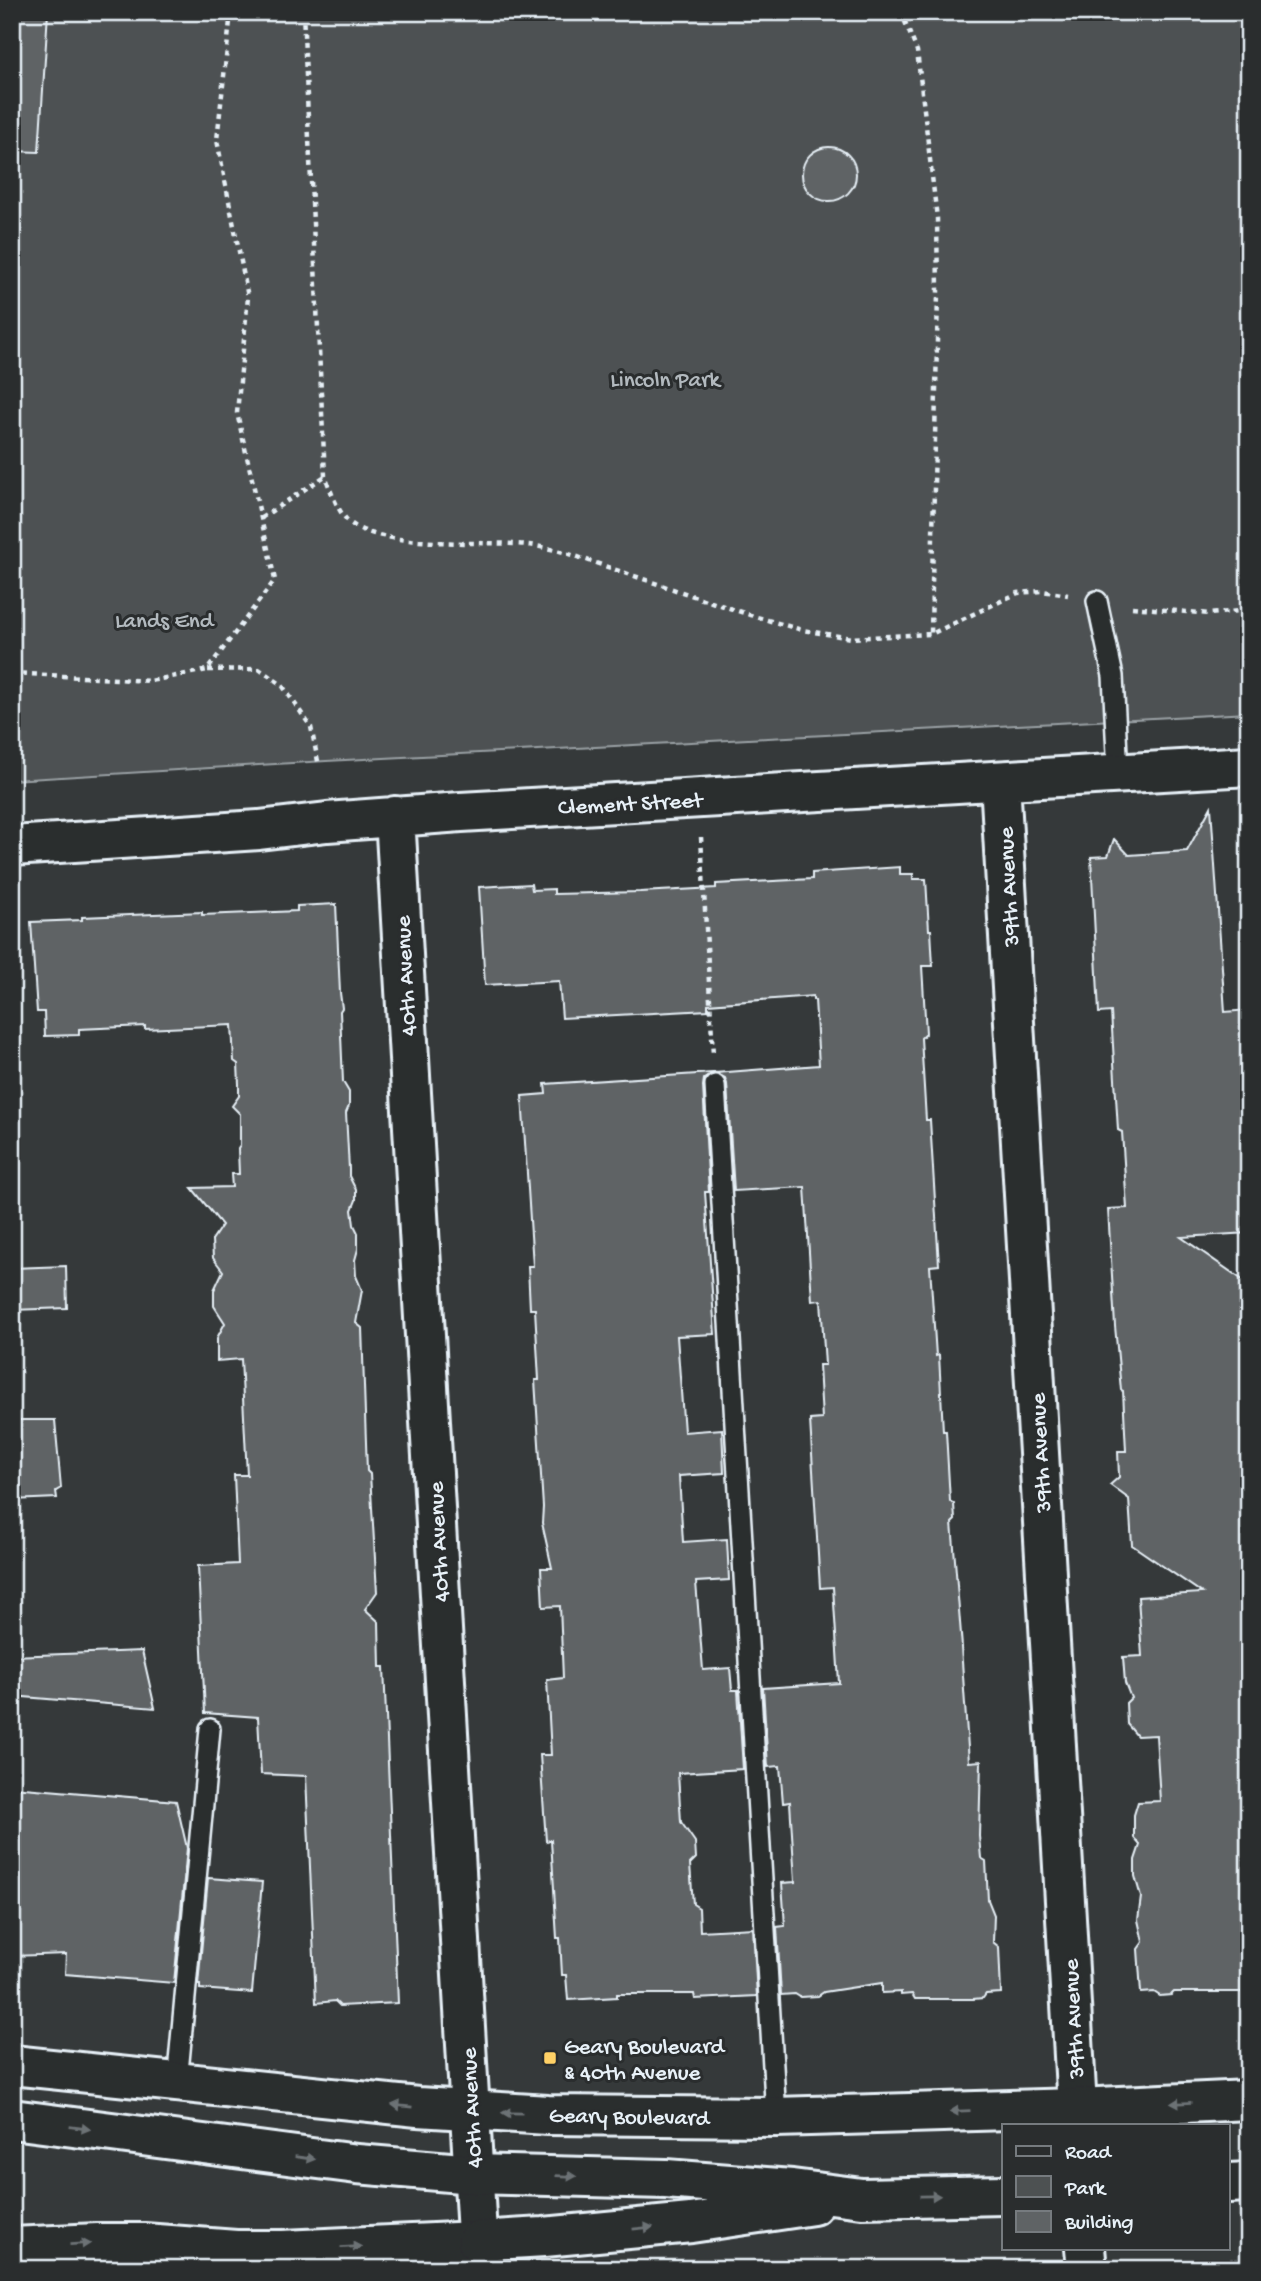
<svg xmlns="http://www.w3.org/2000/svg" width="1261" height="2281" font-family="'Gochi Hand',sans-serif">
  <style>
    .green { fill: #4d5152; stroke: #9aa1a5; stroke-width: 2 }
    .building { fill: #5f6365; stroke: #e8f1f8; stroke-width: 2 }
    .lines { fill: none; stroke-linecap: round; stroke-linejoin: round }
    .lane-casing { stroke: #e8f1f8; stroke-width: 24 }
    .street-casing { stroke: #e8f1f8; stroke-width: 44 }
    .secondary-casing { stroke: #e8f1f8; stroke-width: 44 }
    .primary-casing { stroke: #e8f1f8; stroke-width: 44 }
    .path { stroke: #e8f1f8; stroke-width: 4.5; stroke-dasharray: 5 5; stroke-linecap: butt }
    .lane { stroke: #2a2d2e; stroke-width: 19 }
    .street { stroke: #2a2d2e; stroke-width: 38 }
    .secondary { stroke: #2a2d2e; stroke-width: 38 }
    .primary { stroke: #2a2d2e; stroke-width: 38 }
    .oneway { fill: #6c7275 }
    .poi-dot { fill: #ffd166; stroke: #2a2d2e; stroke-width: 2.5 }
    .labels { text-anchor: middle; stroke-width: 6; stroke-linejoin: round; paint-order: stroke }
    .park-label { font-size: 23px; fill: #b2b9be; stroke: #2a2d2e }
    .street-label { font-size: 23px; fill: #e8f1f8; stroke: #2a2d2e }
    .poi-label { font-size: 23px; fill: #e8f1f8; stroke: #2a2d2e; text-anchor: start }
  </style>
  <rect width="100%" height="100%" fill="#35393a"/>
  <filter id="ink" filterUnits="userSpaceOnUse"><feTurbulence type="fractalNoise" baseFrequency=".0143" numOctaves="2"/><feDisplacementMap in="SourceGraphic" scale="14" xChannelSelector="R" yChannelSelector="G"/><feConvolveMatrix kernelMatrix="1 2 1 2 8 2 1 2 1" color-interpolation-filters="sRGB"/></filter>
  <g filter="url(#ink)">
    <path class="green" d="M12,12H1249V713L326,761L12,780Z"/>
    <path class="building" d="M12,12H48L39,152L12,151Z
      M802 174a27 27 0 1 1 54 0a27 27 0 1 1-54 0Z
      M1211,807L1225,1012L1249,1010V1233L1181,1237L1244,1281L1249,1357V1390L1244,1391L1249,1451V1992H1174L1171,1995L1160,1996L1154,1992L1141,1993L1138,1949L1143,1942L1138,1920L1141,1897L1135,1876V1860L1140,1845L1134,1838V1815L1138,1802L1160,1801L1156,1735L1137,1736L1127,1724L1126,1703L1131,1698L1125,1683L1123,1657L1142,1656L1138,1597L1202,1593L1132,1545L1129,1499L1110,1485L1119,1477L1118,1451H1126L1123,1391L1121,1390L1115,1326L1108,1209L1127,1208L1122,1132L1118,1130L1111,1012L1099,1013L1091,857L1108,856L1114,839L1129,855L1187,851Z
      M900,867V874H913V879H926L929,930H931L933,966H922L926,1033L921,1038L926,1120H930L939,1265L930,1266L936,1356L939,1355L943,1431H946L950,1501L954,1504L955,1520L952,1523L962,1647H961L969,1762L981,1761L979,1836L981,1858L986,1861L988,1900L994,1915L993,1942L999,1947L1001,1993L986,1994L983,1998L973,1999H915L912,1994L901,1995V1992L882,1993V1983L824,1992L818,1996L800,1997L795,1994L781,1995L777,1927L785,1926L782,1883L795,1882L790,1802L783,1803L780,1766L768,1767L763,1688L839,1683L833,1587L820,1588L810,1420L822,1419L819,1365H825L821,1300L812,1301L805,1187L734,1191L727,1084L725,1078L715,1073L819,1065L815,1000H813V996L708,1004V1010L562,1018L559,981L485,985L479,887L531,884L532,890L554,889V894L640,892L716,888V884L812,879V873Z
      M336,904L340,993L342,1008L340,1011L343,1082L349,1092V1106L346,1113L349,1169V1176L356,1190V1200L352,1210L354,1225L358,1233V1249L355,1260L356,1276L362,1290L356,1323L362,1328L367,1471L370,1474L377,1592L365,1609L379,1622L380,1667H384L398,2003L340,2006L335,2001L316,2003L306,1776L261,1774L258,1717L205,1713L198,1566L238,1564L234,1475H247L241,1359L217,1361V1338L225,1323L214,1306V1290L223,1271L213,1258L212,1240L222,1225L192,1188L232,1187L231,1174H239L238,1149L240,1146V1114L232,1106L239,1096V1084L238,1064L234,1061L232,1025L145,1029V1026L79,1029V1035L45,1036L44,1012H37L31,922L82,920V917L202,912V915L297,911V906Z
      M713,1073L704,1079L703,1086L709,1192H705L715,1334L677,1336L684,1432L722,1429L724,1473L679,1476L683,1542L727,1539L729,1580L696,1582L703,1670L730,1668L732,1690H738L743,1769L678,1773L681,1822L695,1842L696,1858L690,1864L693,1904L699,1908L700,1931L753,1928L757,1996L695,1999L694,1994H617V1997L568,2000L566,1975H562L560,1938H557L551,1840L546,1841L540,1755H551L547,1680L563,1678L560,1606L543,1607L541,1568H552L542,1523L543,1507L535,1380H539L535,1309H530L528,1266H533L522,1096L546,1094L545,1084Z
      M66,1266L67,1308L12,1310V1268Z
      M12,1420H55L61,1488L56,1491L57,1498L12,1500Z
      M142,1651L155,1708L12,1696V1656Z
      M12,1787L176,1801L187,1848L174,1983L65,1974L66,1954L12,1956Z
      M208,1878L262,1882L252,1993L200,1989V1985H198Z"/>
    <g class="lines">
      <defs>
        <path id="lane" d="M1097,601L1113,676L1118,773
          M715,1085L776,2117
          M177,2083L210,1729"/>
        <path id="street" d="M1000,781L1078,2125
          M395,816L479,2269
          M12,846L259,830L327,822L461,812L1249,766
          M1085,2248L1087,2269"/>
        <path id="secondary" d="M12,2247L98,2243H144L236,2250H283L477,2241"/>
        <path id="primary" d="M12,2065L418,2107L548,2115L776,2117L1077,2108L1249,2100
          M12,2119L357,2164L473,2174L666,2179L792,2189L862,2198L1004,2195
          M1228,2183L1249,2182
          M477,2241L544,2237L691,2223L813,2205"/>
      </defs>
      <use href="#lane" class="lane-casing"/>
      <use href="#street" class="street-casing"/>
      <use href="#secondary" class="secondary-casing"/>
      <use href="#primary" class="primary-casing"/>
      <path class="path" d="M303,12L325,476C331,491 336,508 347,520C376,550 485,540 528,545C539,546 550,549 560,551L750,615L802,630L851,638L931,634L1018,593L1042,591L1068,595
        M901,12L917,51L937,218L938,292L931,634
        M261,518L325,476
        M1132,607L1210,614L1249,610
        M208,670L259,669L282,685L311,727L319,766
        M12,673L150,681L207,670L275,580L237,413L248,297L217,140L231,12
        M701,837L713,1055"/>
      <use href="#lane" class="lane"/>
      <use href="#street" class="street"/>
      <use href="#secondary" class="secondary"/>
      <use href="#primary" class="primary"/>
    </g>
    <defs><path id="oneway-solid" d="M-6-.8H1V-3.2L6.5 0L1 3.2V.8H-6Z" transform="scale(1.75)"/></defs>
    <g class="oneway">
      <use href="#oneway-solid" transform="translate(1181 2103) rotate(177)"/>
      <use href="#oneway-solid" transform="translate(402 2106) rotate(-174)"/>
      <use href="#oneway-solid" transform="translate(960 2111) rotate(178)"/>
      <use href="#oneway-solid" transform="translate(512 2113) rotate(-179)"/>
      <use href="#oneway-solid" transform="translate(80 2128) rotate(8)"/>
      <use href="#oneway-solid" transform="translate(305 2158) rotate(8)"/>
      <use href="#oneway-solid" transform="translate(566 2176) rotate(2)"/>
      <use href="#oneway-solid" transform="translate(930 2196) rotate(-1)"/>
      <use href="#oneway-solid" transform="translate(643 2228) rotate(-6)"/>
      <use href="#oneway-solid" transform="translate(80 2244) rotate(-3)"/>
      <use href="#oneway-solid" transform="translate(351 2247) rotate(-3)"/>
    </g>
  </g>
  <rect class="poi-dot" x="543" y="2051" width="14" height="14" rx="3.5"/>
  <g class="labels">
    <g class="park-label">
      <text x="665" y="386">Lincoln Park</text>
      <text x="164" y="627">Lands End</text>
    </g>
    <g class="street-label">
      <text transform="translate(630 802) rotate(-3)" y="8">Clement Street</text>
      <text transform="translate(1007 887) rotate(-93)" y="8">39th Avenue</text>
      <text transform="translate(404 976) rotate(-93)" y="8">40th Avenue</text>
      <text transform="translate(1039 1453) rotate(-93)" y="8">39th Avenue</text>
      <text transform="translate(437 1542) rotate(-93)" y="8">40th Avenue</text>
      <text transform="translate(1072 2019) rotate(-93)" y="8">39th Avenue</text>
      <text transform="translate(470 2108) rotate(-93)" y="8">40th Avenue</text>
      <text transform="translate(629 2115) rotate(1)" y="8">Geary Boulevard</text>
    </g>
    <g class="poi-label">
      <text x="564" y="2053">Geary Boulevard<tspan x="564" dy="26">&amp; 40th Avenue</tspan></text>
    </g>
  </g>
  <rect width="1261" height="2281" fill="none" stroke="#2a2d2e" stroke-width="42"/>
  <rect x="21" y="21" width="1219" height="2239" fill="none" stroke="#e8f1f8" stroke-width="2.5" filter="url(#ink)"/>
  <rect x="1002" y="2124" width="228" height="126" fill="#2a2d2e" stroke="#767b7f" stroke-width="2"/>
  <rect x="1016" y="2146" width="35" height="10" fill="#2a2d2e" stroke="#767b7f" stroke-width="2"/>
  <text x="1065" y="2158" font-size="21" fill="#e8f1f8">Road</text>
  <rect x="1016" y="2176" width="35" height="21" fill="#4d5152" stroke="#767b7f" stroke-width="2"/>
  <text x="1065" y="2194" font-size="21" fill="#e8f1f8">Park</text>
  <rect x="1016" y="2211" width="35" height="21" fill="#5f6365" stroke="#767b7f" stroke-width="2"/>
  <text x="1065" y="2228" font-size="21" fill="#e8f1f8">Building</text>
</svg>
